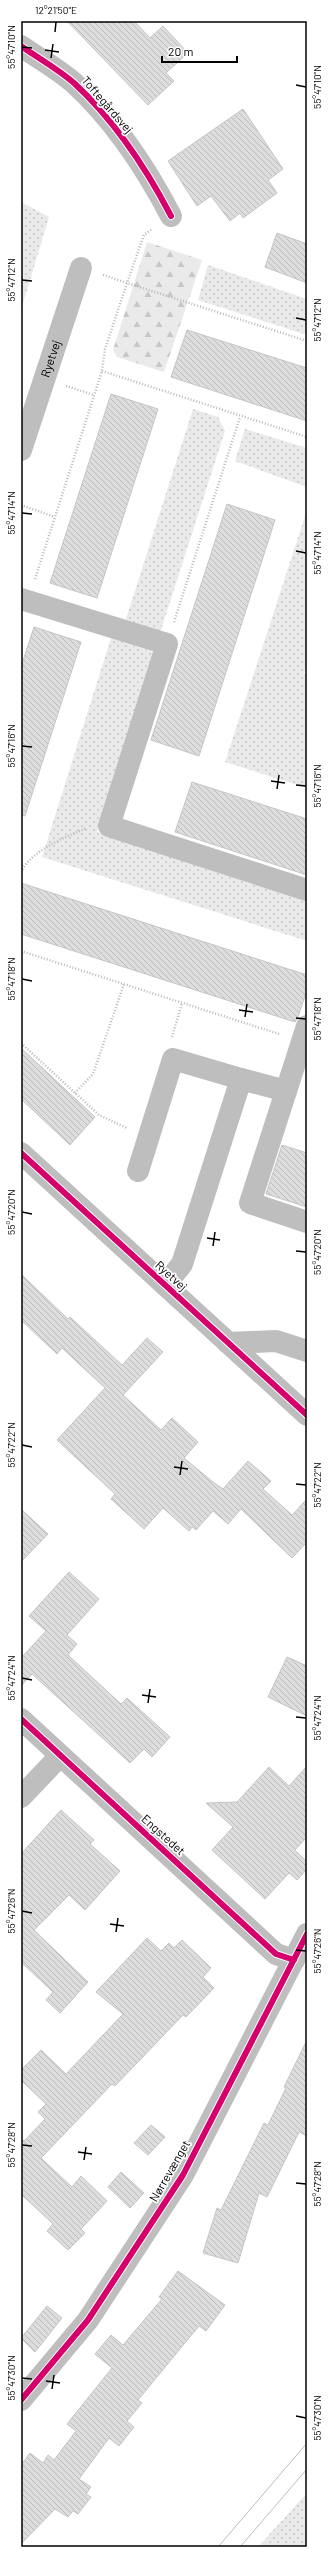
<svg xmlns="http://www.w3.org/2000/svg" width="328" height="2568" font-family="Barlow,sans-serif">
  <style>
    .green { fill: url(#green-dots) }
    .forest { fill: url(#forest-firs) }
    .building { fill: url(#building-back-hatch); stroke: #c5c5c5 }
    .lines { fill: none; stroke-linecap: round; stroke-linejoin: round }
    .path { stroke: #b8b8b8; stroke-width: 2.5; stroke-dasharray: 1 2; stroke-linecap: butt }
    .minor { stroke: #bebebe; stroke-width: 22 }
    .tram { stroke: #bdbdbd; stroke-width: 1 }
    .cycleway-casing { stroke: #fff; stroke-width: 8 }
    .cycleway { stroke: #d6006c; stroke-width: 6 }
    .ticks { fill: none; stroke: #000; stroke-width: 1.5 }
    .labels { text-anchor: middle; stroke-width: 3.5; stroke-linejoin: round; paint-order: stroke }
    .street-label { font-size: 12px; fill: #000; stroke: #fff }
    .neatline { fill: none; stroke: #000; stroke-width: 1.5 }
    .ticks-label { font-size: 10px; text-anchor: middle; fill: #000 }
  </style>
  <defs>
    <pattern id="green-dots" width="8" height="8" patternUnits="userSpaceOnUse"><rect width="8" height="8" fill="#eaeaea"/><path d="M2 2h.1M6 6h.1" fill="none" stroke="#c7c7c7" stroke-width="1.8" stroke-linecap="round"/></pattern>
    <pattern id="forest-firs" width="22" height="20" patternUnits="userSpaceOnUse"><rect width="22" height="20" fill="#eaeaea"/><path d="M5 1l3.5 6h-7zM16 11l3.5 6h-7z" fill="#c7c7c7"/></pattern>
    <pattern id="building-back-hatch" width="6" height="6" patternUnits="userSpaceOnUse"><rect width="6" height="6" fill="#ddd"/><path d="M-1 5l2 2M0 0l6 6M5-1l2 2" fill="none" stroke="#bcbcbc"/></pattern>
  </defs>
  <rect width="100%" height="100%" fill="#fff"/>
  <path class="green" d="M21,202L49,217L21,310Z
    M208,265L307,299V335L198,300Z
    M193,409L218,417L225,431L160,633L125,622Z
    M245,429L307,448V490L304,486L235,461Z
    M307,510V664L304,673L307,674V788L225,762Z
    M111,638L154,652L97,832L307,899V941L42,857Z
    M307,2493V2547H258Z"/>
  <path class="forest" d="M147,242L202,260L164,372L117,357L113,350Z"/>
  <path class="building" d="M67,21H134L150,38L163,26L188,53L166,73L174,81L148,105Z
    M243,109L283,169L268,180L277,193L243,218L240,213L230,221L211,196L197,206L168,161Z
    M277,233L307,244V283L265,267Z
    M187,330L307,368V421L171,377Z
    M111,394L158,409L97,598L50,583Z
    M227,504L275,520L199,756L151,740Z
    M34,627L81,642L25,816L21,815V667Z
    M192,782L307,819V875L175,832Z
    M21,883L307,975V990L298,1017L295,1022L21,934Z
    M21,1048L95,1117L70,1145L21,1099Z
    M282,1145L307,1153V1207L266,1194Z
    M21,1274L68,1319L70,1317L122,1365L147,1338L163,1352L123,1395L161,1430L172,1418L198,1442L184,1458L213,1482L223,1489L248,1461L271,1481L263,1489L292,1515L307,1499V1542L292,1558L241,1509L228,1524L213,1511L196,1530L192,1527L189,1531L163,1508L144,1529L111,1499L115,1494L57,1440L105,1388L62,1348L57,1354L21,1320Z
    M21,1509L48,1534L21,1562Z
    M69,1572L99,1599L67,1635L77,1644L68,1655L121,1704L127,1698L170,1737L152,1757L144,1749L130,1763L32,1674L21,1686V1658L46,1631L29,1616Z
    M287,1657L307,1666V1716L268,1697Z
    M307,1766V1837L295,1850L307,1862V1869L297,1880L289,1873L265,1899L212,1850L233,1827L206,1803L237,1802L269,1767L289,1786Z
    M61,1810L94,1840L90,1844L120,1871L85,1910L69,1895L34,1930L88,1982L60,2013L46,2000L53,1992L21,1962V1854Z
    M147,1938L161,1951L169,1943L174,1948L182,1940L211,1968L203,1977L214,1988L186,2017L183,2015L115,2086L112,2084L41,2158L72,2187L81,2176L107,2201L81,2229L85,2233L68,2250L47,2231L53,2224L21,2194V2139L24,2141L45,2119L38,2112L46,2104L21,2080V2070L41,2050L66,2074L123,2014L96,1992Z
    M307,2040V2136L299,2132L267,2197L259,2193L238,2263L203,2253L217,2208L221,2210L264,2123L268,2125L286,2088L284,2087Z
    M151,2125L165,2137L148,2155L134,2143Z
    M121,2172L144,2193L130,2208L108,2187Z
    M178,2271L225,2305L206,2331L199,2326L138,2400L142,2403L127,2421L134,2427L119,2446L109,2438L79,2479L91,2487L86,2494L91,2497L78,2514L73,2511L68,2517L55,2509L21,2544V2465L30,2453L43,2463L48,2455L54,2460L76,2431L67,2424L112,2368L95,2354L111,2335L123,2345L162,2299L159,2297Z
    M47,2306L62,2318L35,2352L21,2338Z"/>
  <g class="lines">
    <path class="path" d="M103,275L127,283L144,235L152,229
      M102,371L307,437
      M66,386L94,395
      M21,505L55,517
      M35,579L102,371L105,349L127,283L307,341
      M174,622L240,417
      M21,872C32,850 65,837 87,828
      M21,951L279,1034
      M172,1037L182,1003
      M21,1043L99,1115L127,1128
      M75,1093L93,1074L124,984"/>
    <g class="minor">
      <path d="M21,46C38,58 58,69 74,83C114,120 146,168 171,216"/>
      <path id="s1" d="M21,450L81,268"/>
      <path d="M21,599L167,644L109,826L307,890"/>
      <path d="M307,1026L250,1203L307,1222"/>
      <path d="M241,1079L286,1091"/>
      <path d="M21,1153L307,1415"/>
      <path d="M138,1171L173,1059L241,1079L182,1264L165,1285"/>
      <path d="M228,1343L276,1341L307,1351"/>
      <path d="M21,1719L276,1954L294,1960"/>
      <path d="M21,1797L60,1756"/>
      <path d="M21,2400L88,2320L183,2175L307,1934"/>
    </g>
    <path class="tram" d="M218,2547L307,2443
      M240,2547L307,2469"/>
    <defs>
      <path id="cycleway" d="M21,46C38,58 58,69 74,83C114,120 146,168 171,216
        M21,1153L307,1415
        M21,1719L276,1954L294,1960
        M21,2400L88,2320L183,2175L307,1934"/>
    </defs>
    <use href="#cycleway" class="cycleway-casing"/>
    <use href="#cycleway" class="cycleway"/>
  </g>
  <path class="ticks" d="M55,32L56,22M22,47L32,48M45,50L59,52M51,58L53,44M296,85L306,87M22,280L32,281M296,318L306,320M22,513L32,514M296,551L306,553M22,746L32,747M271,781L285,783M296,785L306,786M277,789L279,775M22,979L32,981M239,1010L253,1012M245,1017L247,1004M296,1018L306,1019M22,1212L32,1214M207,1238L220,1240M213,1246L215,1232M296,1251L306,1252M22,1445L32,1447M174,1467L188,1469M180,1475L182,1461M296,1484L306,1485M22,1678L32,1680M142,1695L156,1697M148,1703L150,1689M296,1717L306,1718M22,1911L32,1913M110,1924L124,1926M116,1932L118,1918M296,1950L306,1951M22,2145L32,2146M78,2152L92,2154M84,2160L86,2147M296,2183L306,2184M22,2378L32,2379M46,2381L60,2383M52,2389L54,2375M296,2416L306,2418"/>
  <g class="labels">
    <g class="street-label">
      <text transform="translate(107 105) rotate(49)" y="4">Toftegårdsvej</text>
      <text dy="4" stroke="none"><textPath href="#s1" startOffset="96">Ryetvej</textPath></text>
      <text transform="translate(171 1276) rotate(42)" y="4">Ryetvej</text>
      <text transform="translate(163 1835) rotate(42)" y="4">Engstedet</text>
      <text transform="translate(170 2171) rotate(-60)" y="4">Nørrevænget</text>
    </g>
  </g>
  <rect width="328" height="2568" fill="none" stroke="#ffffff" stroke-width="44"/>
  <path d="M162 56v6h75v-6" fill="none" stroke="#000000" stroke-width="2"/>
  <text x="168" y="56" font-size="12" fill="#000000" stroke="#ffffff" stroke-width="3" paint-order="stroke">20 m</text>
  <rect x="22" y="22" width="284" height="2524" class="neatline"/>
  <g class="ticks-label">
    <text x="56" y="14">12°21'50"E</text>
    <text transform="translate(11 47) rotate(-90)" y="4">55°47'10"N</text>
    <text transform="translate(317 87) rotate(-90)" y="4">55°47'10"N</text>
    <text transform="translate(11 280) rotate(-90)" y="4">55°47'12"N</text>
    <text transform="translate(317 320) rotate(-90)" y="4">55°47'12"N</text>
    <text transform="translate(11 513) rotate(-90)" y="4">55°47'14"N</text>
    <text transform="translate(317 553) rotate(-90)" y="4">55°47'14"N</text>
    <text transform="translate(11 746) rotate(-90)" y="4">55°47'16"N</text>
    <text transform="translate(317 786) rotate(-90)" y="4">55°47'16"N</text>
    <text transform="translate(11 979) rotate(-90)" y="4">55°47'18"N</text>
    <text transform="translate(317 1019) rotate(-90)" y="4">55°47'18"N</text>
    <text transform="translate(11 1212) rotate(-90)" y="4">55°47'20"N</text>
    <text transform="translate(317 1252) rotate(-90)" y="4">55°47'20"N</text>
    <text transform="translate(11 1445) rotate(-90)" y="4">55°47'22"N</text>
    <text transform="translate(317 1485) rotate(-90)" y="4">55°47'22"N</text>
    <text transform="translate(11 1678) rotate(-90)" y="4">55°47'24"N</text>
    <text transform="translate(317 1718) rotate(-90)" y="4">55°47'24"N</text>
    <text transform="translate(11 1911) rotate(-90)" y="4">55°47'26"N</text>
    <text transform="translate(317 1951) rotate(-90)" y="4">55°47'26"N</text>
    <text transform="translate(11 2145) rotate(-90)" y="4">55°47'28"N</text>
    <text transform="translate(317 2184) rotate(-90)" y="4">55°47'28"N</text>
    <text transform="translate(11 2378) rotate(-90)" y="4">55°47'30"N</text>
    <text transform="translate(317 2418) rotate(-90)" y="4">55°47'30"N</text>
  </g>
</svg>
